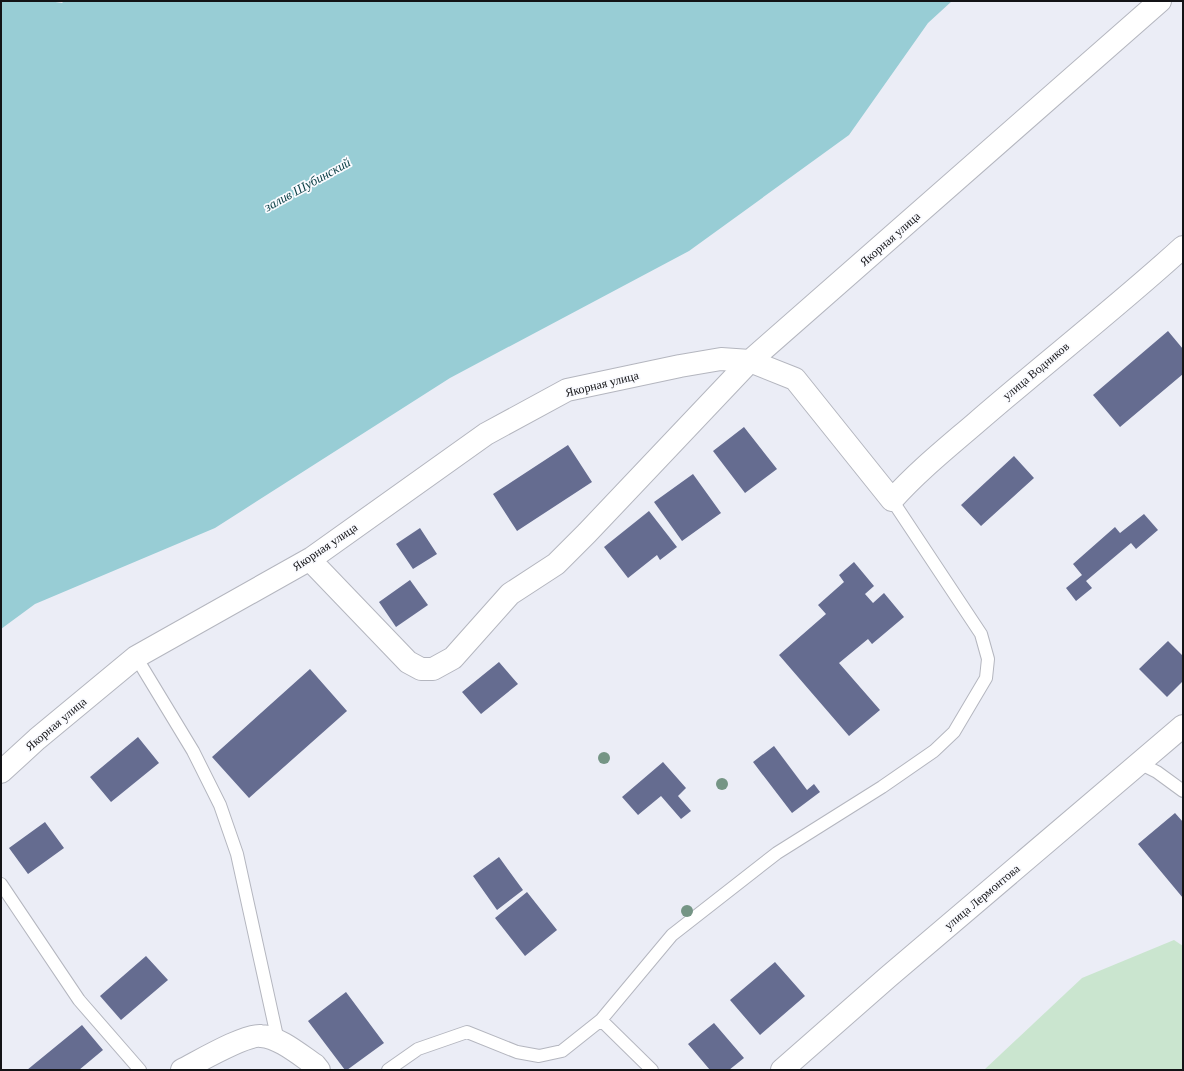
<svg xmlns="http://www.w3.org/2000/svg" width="1184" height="1071" font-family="'Times New Roman',serif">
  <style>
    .green { fill: #cae5cf }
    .water { fill: #98cdd5 }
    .building { fill: #656c90 }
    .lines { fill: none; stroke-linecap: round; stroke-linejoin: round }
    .lane-casing { stroke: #b4b6bf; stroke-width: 14 }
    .street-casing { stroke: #b4b6bf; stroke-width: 24 }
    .lane { stroke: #fff; stroke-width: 12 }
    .street { stroke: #fff; stroke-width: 22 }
    .tree { fill: #759585 }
    .labels { text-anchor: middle; stroke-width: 3.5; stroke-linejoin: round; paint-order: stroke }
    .street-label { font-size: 12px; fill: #131316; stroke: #fafbff }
    .water-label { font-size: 13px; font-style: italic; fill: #093d43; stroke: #fafbff }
  </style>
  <rect width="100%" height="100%" fill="#ebedf6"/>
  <path class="green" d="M1174,940L1183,946V1070H984L1082,978Z"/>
  <path class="water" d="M1,1H49L62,3L64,1H952L928,23L849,135L689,251L450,378L215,528L35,604L1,629Z"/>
  <path class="building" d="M1168,331L1183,349V374L1120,427L1093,395Z
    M744,427L777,469L745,493L713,451Z
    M568,445L592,482L517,531L493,494Z
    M1014,456L1034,478L981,526L961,505Z
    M693,474L721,513L682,541L654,502Z
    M649,511L677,547L660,560L657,555L628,578L604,547Z
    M1144,514L1158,530L1136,549L1131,543L1086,581L1092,588L1076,601L1066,588L1082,575L1073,564L1115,527L1120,533Z
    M420,528L437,554L413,569L396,544Z
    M854,562L874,586L865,594L873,603L884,593L904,617L872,644L868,639L839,663L880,710L849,736L779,655L826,614L818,605L844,582L839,575Z
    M410,580L428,605L396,627L379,602Z
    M1168,641L1183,656V681L1167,697L1139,669Z
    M499,662L518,684L481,714L462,692Z
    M310,669L347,711L249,798L212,757Z
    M138,737L159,763L111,802L90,777Z
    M774,746L807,790L814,784L820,792L792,813L753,762Z
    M663,762L686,788L678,796L691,811L681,819L661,796L638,815L622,797Z
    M1175,813L1183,822V898L1138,844Z
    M45,822L64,848L28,874L9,848Z
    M499,857L523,890L497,910L473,876Z
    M527,892L557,930L525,956L495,918Z
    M146,956L168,980L121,1020L100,996Z
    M775,962L805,996L760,1035L730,1000Z
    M346,992L384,1043L347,1070H345L308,1021Z
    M714,1023L744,1058L729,1070H710L688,1044Z
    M82,1025L103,1050L79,1070H27Z"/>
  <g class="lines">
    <defs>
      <path id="lane" d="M136,657L193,751L220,805L237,854L278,1041
        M1139,763L1157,772L1183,791
        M1,884L79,1000L140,1070
        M601,1020L672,935L777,853L882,787L934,751L954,732L986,678L988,659L981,634L892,500
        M388,1070L418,1049L467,1032L517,1052L539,1056L562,1051L601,1020L652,1070"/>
      <path id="street" d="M312,558V562L408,662L421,669H433L453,658L510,594L556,564L587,533L750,361L795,379L892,500C918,471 948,447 977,422C1045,363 1116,308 1183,247
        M1,772L37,739L136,657L312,558L486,434L567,390L680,366L721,359L750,361L1160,1
        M182,1070C198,1062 245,1034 261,1036C279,1037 300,1055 315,1065L319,1070
        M782,1070L888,977L1183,726"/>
    </defs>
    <use href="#lane" class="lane-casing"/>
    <use href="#street" class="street-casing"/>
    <use href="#lane" class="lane"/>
    <use href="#street" class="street"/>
  </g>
  <g class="tree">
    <circle cx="604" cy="758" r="6"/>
    <circle cx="722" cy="784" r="6"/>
    <circle cx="687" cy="911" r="6"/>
  </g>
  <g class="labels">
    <g class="street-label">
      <text transform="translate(890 239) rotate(-41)" y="4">Якорная улица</text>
      <text transform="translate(1036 371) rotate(-40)" y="4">улица Водников</text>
      <text transform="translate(602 384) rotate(-14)" y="4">Якорная улица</text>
      <text transform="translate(325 547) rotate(-34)" y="4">Якорная улица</text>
      <text transform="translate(56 724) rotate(-40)" y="4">Якорная улица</text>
      <text transform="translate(982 897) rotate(-40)" y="4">улица Лермонтова</text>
    </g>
    <g class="water-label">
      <text transform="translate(307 184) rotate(-29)" y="5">залив Шубинский</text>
    </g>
  </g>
  <rect width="1184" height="1071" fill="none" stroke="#131316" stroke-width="4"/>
</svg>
